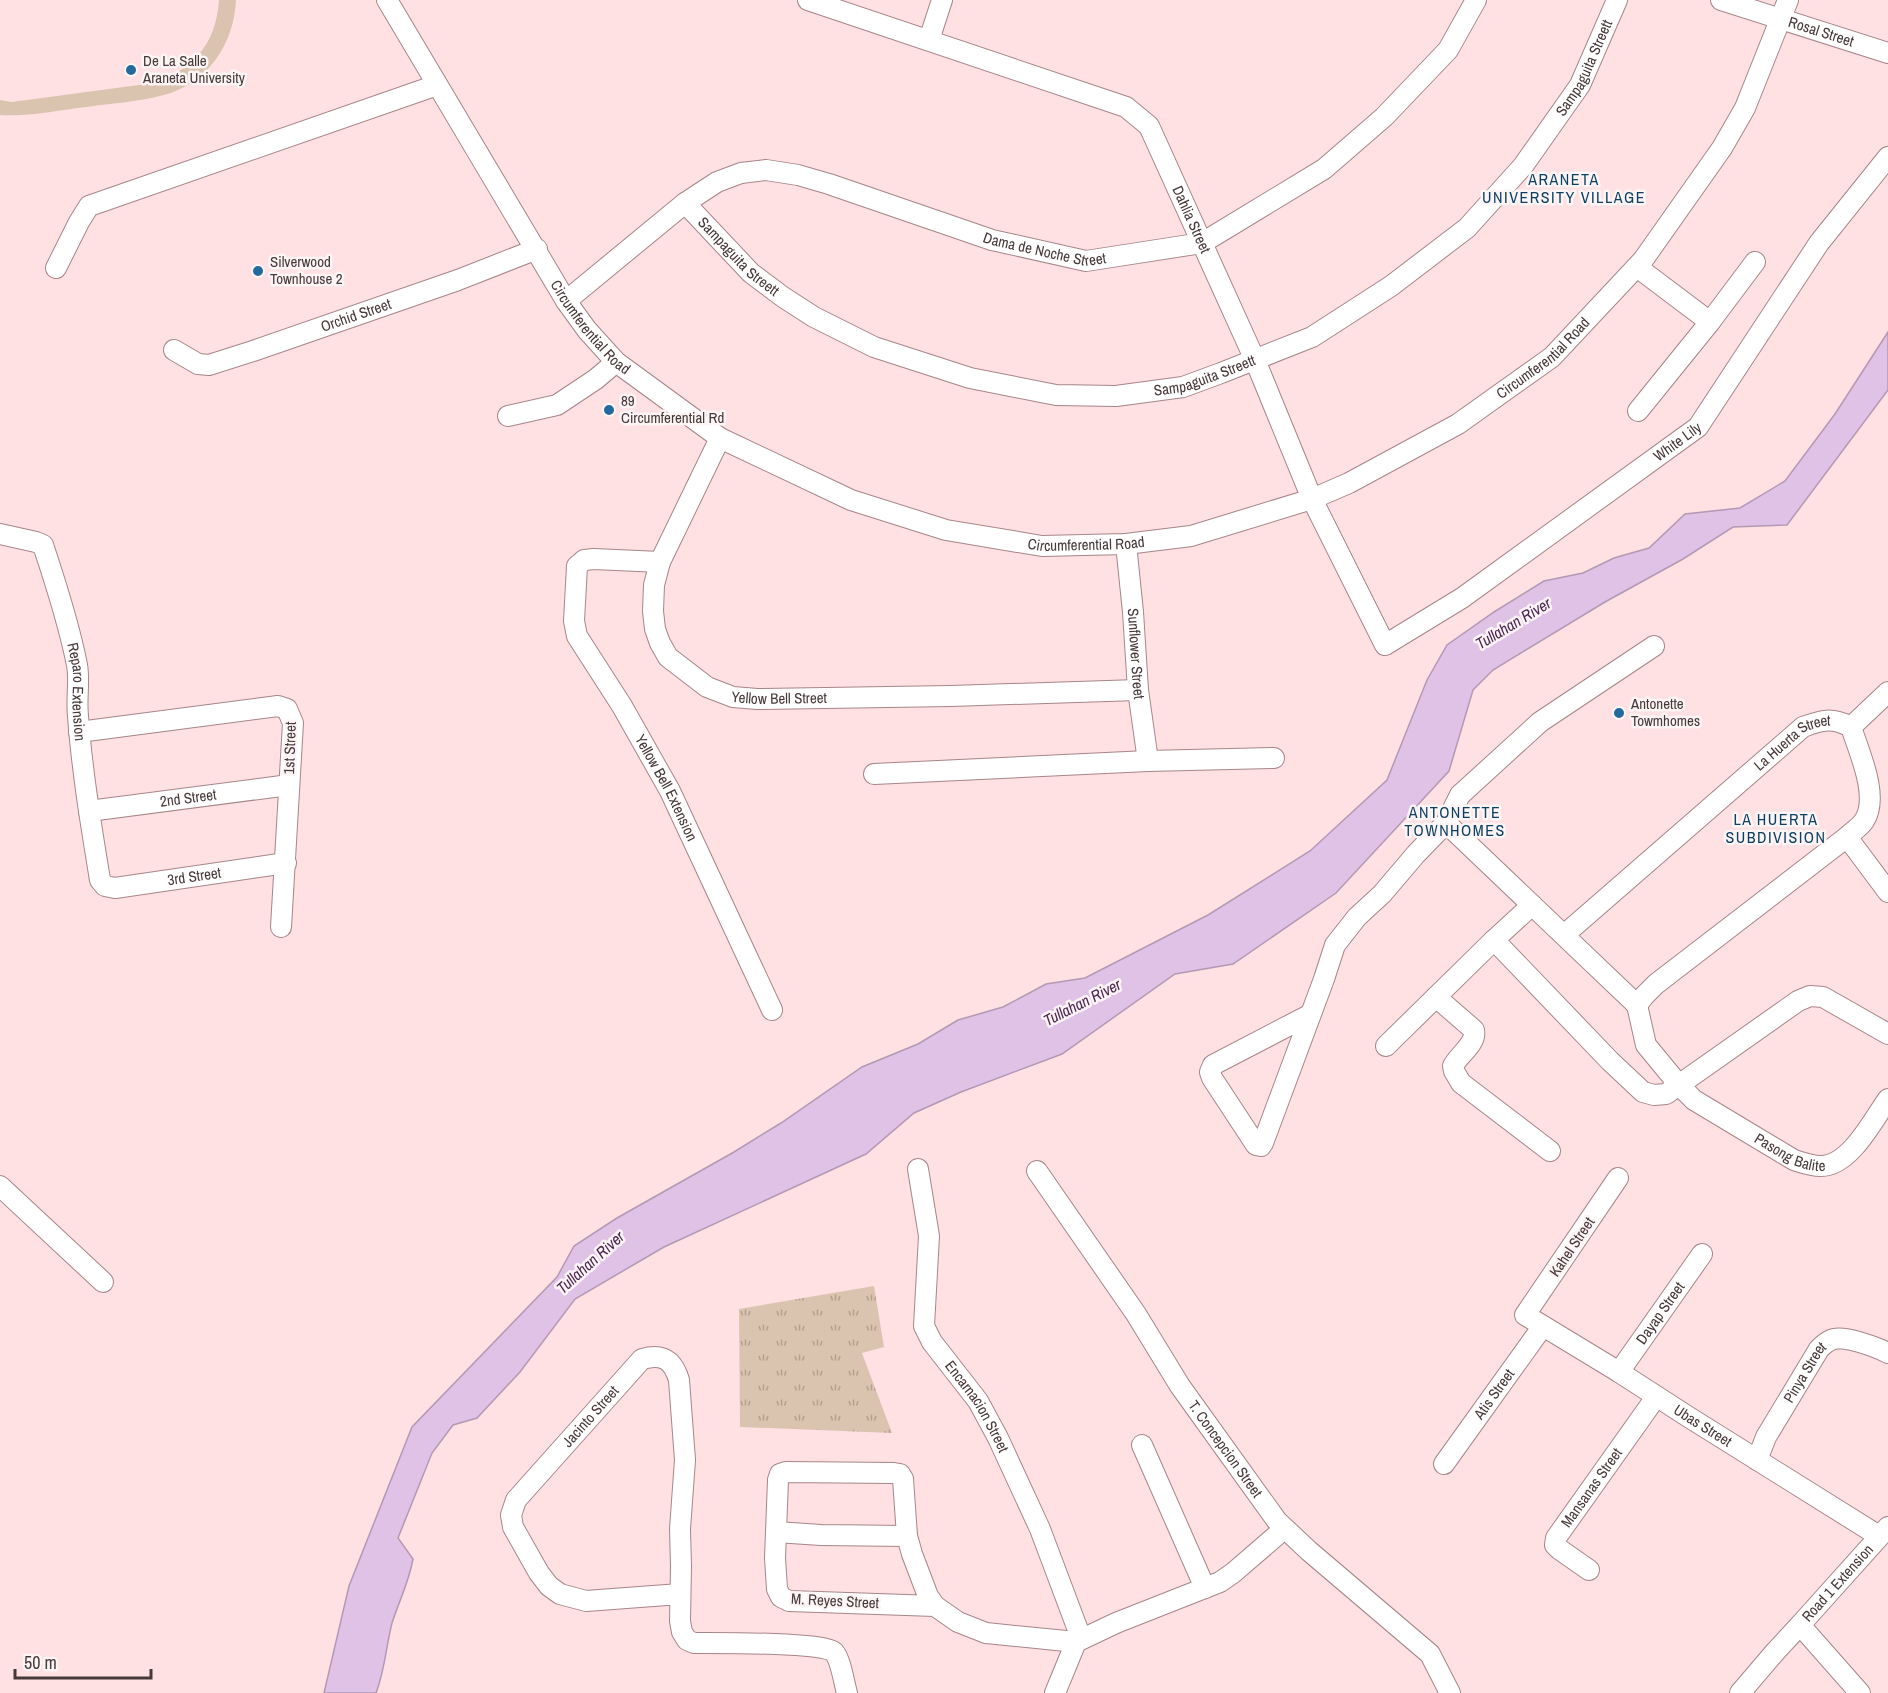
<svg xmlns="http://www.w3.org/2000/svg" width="1888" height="1693" font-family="'Archivo Narrow',sans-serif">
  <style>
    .grass { fill: url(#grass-tufts) }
    .pitch { fill: #dbc4af }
    .water { fill: #e1c2e7; stroke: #b399b3; stroke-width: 1.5 }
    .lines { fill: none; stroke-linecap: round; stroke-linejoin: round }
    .street-casing { stroke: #a78588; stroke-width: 22 }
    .street { stroke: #fff; stroke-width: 20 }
    .poi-dot { fill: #236b9f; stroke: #fcf4f5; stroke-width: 2 }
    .labels { text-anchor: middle; stroke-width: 5; stroke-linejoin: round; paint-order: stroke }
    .street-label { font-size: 15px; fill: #473839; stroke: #fcf4f5 }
    .poi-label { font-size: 15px; fill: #473839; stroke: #fcf4f5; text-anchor: start }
    .neighbourhood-label { font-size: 16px; letter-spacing: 1.5px; fill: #0c4063; stroke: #fcf4f5 }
    .water-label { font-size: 16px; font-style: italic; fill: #4c2553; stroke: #fcf4f5 }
  </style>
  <defs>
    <pattern id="grass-tufts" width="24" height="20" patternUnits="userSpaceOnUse" patternTransform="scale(1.5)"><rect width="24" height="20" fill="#dbc4af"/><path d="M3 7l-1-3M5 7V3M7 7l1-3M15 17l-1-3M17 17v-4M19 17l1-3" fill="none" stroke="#b3a08f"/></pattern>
  </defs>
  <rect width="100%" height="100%" fill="#ffe0e3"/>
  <path class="grass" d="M874,1286L884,1347L862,1353L892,1433L740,1427L739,1309Z"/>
  <path class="pitch" d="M219,0H236C234,44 208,83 164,95C139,102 112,103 87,107C58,110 29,117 0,115V100L11,102L27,100L146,84C191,73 216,46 219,0Z"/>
  <path class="water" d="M1888,332V390L1787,525L1733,527L1683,559L1605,602L1493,670L1473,690L1449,771L1336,893L1233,964L1175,974L1062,1054L961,1092L914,1113L866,1154L664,1247L575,1299L520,1372L477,1418L453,1425L432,1453L398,1538L413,1559C409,1582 399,1601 392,1623C386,1646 385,1670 376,1693H324L349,1586L412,1427L557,1277L574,1246L617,1218L734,1152L781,1123L862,1067L918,1044L958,1020L1003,1007L1046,984L1085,978L1208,915L1310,851L1387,780L1427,680L1447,645L1494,612L1544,581L1583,573L1614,558L1649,548L1685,514L1740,508L1785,481L1835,414Z"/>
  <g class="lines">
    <defs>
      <g id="street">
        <path id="s1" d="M387,0L566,301L587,330L616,362L720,438L851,500L946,530L1042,546L1126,544L1191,536L1312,499L1349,483L1458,424L1552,357L1643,260L1722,148L1745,108L1788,0"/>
        <path id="s2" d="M808,0L1126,107L1149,126L1255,360L1312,499L1385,645L1462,598L1698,427L1819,243L1888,157"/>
        <path id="s3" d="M1721,0L1888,53"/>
        <path d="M929,40L942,0"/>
        <path id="s4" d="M685,203L751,273L783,297L814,317L874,347L970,378L1056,395L1116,396L1183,387L1221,373L1312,337L1391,286L1467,228L1523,166L1580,85L1617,0"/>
        <path d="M1637,267L1710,322L1638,411"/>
        <path d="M56,268L79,222L89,206L437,85"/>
        <path id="s5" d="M566,301L685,203L717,182L741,173L766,170L798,175L829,184L992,240L1086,261L1202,243L1324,169L1384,117L1448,50L1476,0"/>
        <path d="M1710,322L1755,262"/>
        <path id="s6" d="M174,350L198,364L209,365L253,351L458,280L537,249"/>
        <path d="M508,416L557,405L596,379L616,362"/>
        <path id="s7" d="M720,438L660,562L654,585L653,611L655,629L660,643L668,657L707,687L733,697L757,699L951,696L1138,690"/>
        <path id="s8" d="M0,534L36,542L43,545C56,584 69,624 77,665C80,681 76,699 78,716C82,771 91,825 100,880L105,886L115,888L286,863"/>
        <path id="s9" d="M1126,544L1133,612L1138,690L1148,761"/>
        <path id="s10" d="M660,562L594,559L584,560L577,566L574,621L577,636L622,706L670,791L772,1010"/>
        <path d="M1851,727L1888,692"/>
        <path d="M79,732L278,706L287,709L293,723L281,927"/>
        <path d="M874,774L1148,761L1274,758"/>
        <path id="s11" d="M89,811L289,785"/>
        <path d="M1446,823L1637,1005"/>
        <path d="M1847,837L1888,892"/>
        <path id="s12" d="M1564,935L1803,727C1822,720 1832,717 1851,727C1859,752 1880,797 1864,821C1860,827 1852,832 1847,837L1656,984L1644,996L1637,1005L1646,1045L1679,1085L1694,1100L1794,1160C1803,1163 1811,1166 1821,1166C1850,1166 1873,1120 1888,1099"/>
        <path d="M1494,940L1610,1061L1643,1092L1654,1095L1666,1094L1798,1001L1810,996L1823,997L1888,1034"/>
        <path d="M1436,997L1474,1030C1477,1044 1459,1054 1453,1066L1454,1071L1461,1083L1550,1151"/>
        <path d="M1311,1014L1213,1065L1210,1072L1212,1078L1256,1145L1261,1146L1263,1143L1324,979L1335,945L1357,917L1382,894L1416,854L1446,823L1460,795L1540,722L1654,646"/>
        <path d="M1386,1046L1494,940L1532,905"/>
        <path id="s13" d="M918,1169L929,1236L924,1326L932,1342L978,1401L998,1438L1040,1529L1081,1638"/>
        <path id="s14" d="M1037,1171L1136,1314L1180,1386L1277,1521L1309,1551L1430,1654L1450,1693"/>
        <path id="s15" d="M1618,1178L1525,1315L1619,1372L1687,1416L1879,1536"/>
        <path d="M0,1186L103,1282"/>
        <path id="s16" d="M1619,1372L1702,1254"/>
        <path d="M1142,1445L1205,1588"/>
        <path id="s17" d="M1757,1460L1766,1437L1819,1349C1822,1346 1826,1342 1831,1340C1842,1334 1876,1347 1888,1353"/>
        <path id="s18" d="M1444,1464L1543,1326"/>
        <path d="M776,1532L821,1535L907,1536"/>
        <path id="s19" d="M1589,1570L1559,1549L1555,1545L1556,1538L1656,1397"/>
        <path id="s20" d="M680,1594L586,1601L560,1594L549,1586L539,1573L513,1527L511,1515L516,1500L642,1359C663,1353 673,1360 679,1380L685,1460L680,1529L681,1566L680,1621L682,1632L687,1640L694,1643C714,1643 825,1642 834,1652C841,1660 844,1683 847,1693"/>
        <path d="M935,1606L789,1601L781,1597L777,1589L775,1558L778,1480L780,1474L786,1472L894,1473L900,1474L903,1479L907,1536L912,1554L928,1596L935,1606L958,1622L986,1633L1076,1642"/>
        <path d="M1055,1693L1076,1642L1116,1623L1220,1582L1233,1573L1284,1529"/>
        <path d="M1740,1693L1775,1652L1800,1625"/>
        <path id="s21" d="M1860,1693L1800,1625L1888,1527"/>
      </g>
    </defs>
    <use href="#street" class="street-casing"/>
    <use href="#street" class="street"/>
  </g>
  <g class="poi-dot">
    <circle cx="131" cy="70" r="6"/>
    <circle cx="258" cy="271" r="6"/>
    <circle cx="609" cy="410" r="6"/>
    <circle cx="1619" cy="713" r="6"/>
  </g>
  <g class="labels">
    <g class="street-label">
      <text dy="5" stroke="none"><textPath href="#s3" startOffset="105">Rosal Street</textPath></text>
      <text dy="5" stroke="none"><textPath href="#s4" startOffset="1084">Sampaguita Streett</textPath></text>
      <text dy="5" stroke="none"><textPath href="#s2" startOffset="468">Dahlia Street</textPath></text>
      <text dy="5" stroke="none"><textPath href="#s5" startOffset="534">Dama de Noche Street</textPath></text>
      <text dy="5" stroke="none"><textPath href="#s4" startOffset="76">Sampaguita Streett</textPath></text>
      <text dy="5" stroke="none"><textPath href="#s6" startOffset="194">Orchid Street</textPath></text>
      <text dy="5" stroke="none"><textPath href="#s1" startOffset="386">Circumferential Road</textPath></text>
      <text dy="5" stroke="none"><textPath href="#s1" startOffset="1448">Circumferential Road</textPath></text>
      <text dy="5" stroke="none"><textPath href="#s4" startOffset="580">Sampaguita Streett</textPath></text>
      <text dy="5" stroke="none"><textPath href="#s2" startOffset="1292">White Lily</textPath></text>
      <text dy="5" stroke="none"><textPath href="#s1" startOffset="944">Circumferential Road</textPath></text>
      <text dy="5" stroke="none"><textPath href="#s9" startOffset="110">Sunflower Street</textPath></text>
      <text dy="5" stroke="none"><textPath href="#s8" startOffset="196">Reparo Extension</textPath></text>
      <text dy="5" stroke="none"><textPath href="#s7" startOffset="360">Yellow Bell Street</textPath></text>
      <text dy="5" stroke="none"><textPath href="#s12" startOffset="300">La Huerta Street</textPath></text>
      <text transform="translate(290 748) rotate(-88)" y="5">1st Street</text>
      <text dy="5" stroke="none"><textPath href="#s10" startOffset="332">Yellow Bell Extension</textPath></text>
      <text dy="5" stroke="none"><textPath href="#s11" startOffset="100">2nd Street</textPath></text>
      <text dy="5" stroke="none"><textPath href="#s8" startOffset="484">3rd Street</textPath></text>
      <text dy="5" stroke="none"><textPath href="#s12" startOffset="982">Pasong Balite</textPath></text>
      <text transform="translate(1572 1247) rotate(-56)" y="5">Kahel Street</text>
      <text dy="5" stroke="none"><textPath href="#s16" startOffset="72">Dayap Street</textPath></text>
      <text dy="5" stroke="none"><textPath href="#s17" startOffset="100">Pinya Street</textPath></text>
      <text dy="5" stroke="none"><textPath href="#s18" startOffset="86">Atis Street</textPath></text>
      <text dy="5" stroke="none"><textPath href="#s13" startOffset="255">Encarnacion Street</textPath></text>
      <text dy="5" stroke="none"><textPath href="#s20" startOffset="344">Jacinto Street</textPath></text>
      <text dy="5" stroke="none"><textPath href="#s15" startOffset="375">Ubas Street</textPath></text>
      <text dy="5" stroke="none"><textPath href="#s14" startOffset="336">T. Concepcion Street</textPath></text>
      <text dy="5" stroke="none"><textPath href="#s19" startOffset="111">Mansanas Street</textPath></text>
      <text dy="5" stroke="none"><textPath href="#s21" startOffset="147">Road 1 Extension</textPath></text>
      <text transform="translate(835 1601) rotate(3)" y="5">M. Reyes Street</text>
    </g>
    <g class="poi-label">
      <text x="143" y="66">De La Salle<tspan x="143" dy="17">Araneta University</tspan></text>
      <text x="270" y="267">Silverwood<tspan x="270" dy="17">Townhouse 2</tspan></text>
      <text x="621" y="406">89<tspan x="621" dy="17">Circumferential Rd</tspan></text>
      <text x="1631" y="709">Antonette<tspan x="1631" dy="17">Towmhomes</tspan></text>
    </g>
    <g class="neighbourhood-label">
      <text x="1564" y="185">ARANETA<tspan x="1564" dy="18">UNIVERSITY VILLAGE</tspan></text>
      <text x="1455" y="818">ANTONETTE<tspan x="1455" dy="18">TOWNHOMES</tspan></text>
      <text x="1776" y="825">LA HUERTA<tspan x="1776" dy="18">SUBDIVISION</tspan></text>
    </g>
    <g class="water-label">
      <text transform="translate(1513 623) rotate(-31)" y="6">Tullahan River</text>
      <text transform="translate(1082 1002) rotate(-27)" y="6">Tullahan River</text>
      <text transform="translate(590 1262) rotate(-42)" y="6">Tullahan River</text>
    </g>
  </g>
  <path d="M15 1669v9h136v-9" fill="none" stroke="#473839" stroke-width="3"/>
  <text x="24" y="1669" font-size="18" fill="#473839" stroke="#fcf4f5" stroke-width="4.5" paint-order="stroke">50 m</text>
</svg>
